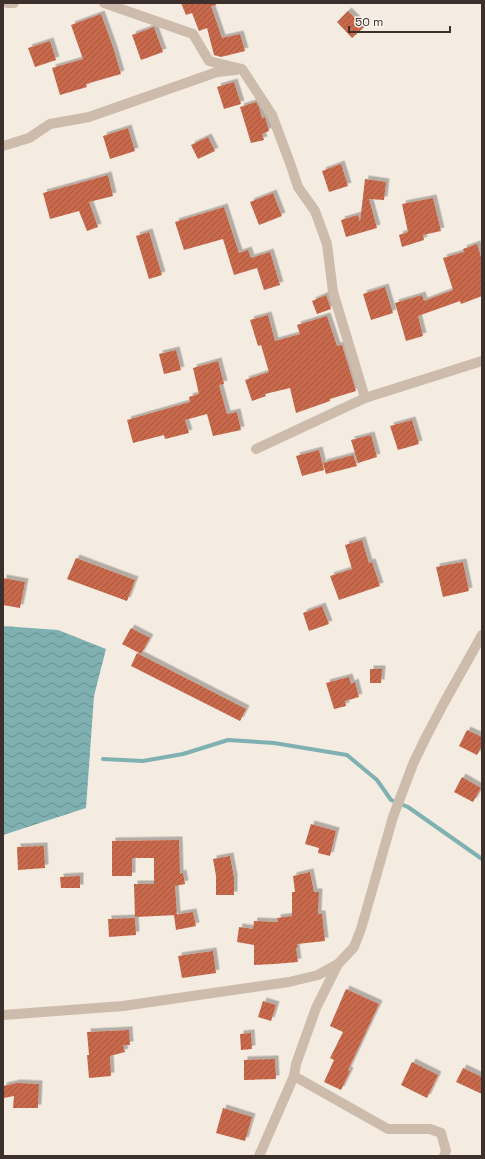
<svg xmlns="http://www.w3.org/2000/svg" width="485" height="1159" font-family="'Space Grotesk',sans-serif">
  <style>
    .water { fill: url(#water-waves) }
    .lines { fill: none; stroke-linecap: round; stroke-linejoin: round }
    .stream { stroke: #7fb0b2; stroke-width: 4 }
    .building { fill: url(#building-hatch); filter: url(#shadow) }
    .minor { stroke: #cdbbac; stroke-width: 10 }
  </style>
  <defs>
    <pattern id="water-waves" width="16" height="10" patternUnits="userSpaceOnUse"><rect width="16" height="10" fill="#7fb0b2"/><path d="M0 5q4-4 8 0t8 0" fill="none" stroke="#699091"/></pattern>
    <pattern id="building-hatch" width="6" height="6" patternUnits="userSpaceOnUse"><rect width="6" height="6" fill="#c8694b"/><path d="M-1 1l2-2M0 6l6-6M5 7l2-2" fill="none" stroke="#a4573f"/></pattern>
    <filter id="shadow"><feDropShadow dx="3.5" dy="-3.5" stdDeviation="0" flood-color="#0004"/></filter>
  </defs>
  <rect width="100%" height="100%" fill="#f4ebe1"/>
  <path class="water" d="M3,626L58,630L106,649L94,696L86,808L3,835Z"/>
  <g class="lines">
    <path class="stream" d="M103,759L143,761L183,754L228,740L274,743L347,755L377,780L391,800L408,807L482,859"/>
  </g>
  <path class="building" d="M181,3H216V5L211,6L222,38L240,34L245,51L221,57L214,55L207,28L199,31L192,13L186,15Z
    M348,11L364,27L352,38L337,22Z
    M101,14L114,50L121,74L86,84L87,87L60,95L52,68L83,59L71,25Z
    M154,27L163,52L141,60L132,35Z
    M50,41L56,60L35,67L28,48Z
    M234,82L241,104L224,109L217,87Z
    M256,102L259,107L262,118L265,117L269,131L262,134L264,140L251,143L240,107Z
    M128,128L135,151L110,159L103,136Z
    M208,137L215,151L198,159L191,145Z
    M341,164L348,186L329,192L322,171Z
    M108,175L113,196L89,202L98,227L87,231L79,211L50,219L43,193Z
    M365,179L386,182L384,200L369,199L377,228L346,237L341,220L358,215L360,222Z
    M273,193L282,216L259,225L250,202Z
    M433,198L441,231L423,235L424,240L402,247L399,235L408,232L402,204Z
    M224,207L239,253L248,250L251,258L270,252L280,285L264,290L257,268L234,275L223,239L184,250L175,222Z
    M149,232L162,275L149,279L136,236Z
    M477,244L482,260V296L461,304L460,301L418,316L423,336L406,341L395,303L422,295L424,301L453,290L443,258L464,252L463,249Z
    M385,287L393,313L371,320L363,294Z
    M326,295L331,309L317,314L312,301Z
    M268,315L275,341L300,334L297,325L327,316L337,346L342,345L356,391L330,399V401L296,413L290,388L265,394L266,396L252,401L245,380L269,372L261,345L258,346L250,320Z
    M176,350L181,370L164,374L159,354Z
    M218,361L224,384L219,385L227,414L237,412L241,430L213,436L207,414L185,420L189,433L165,439L164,435L133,443L127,420L190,402L189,397L199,394L193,368Z
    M412,420L419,444L398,450L390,426Z
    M371,435L377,457L358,463L351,440Z
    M319,450L324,470L302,476L296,456Z
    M353,455L357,466L326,474L323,463Z
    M362,540L369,563L372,562L380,586L339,600L330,576L352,569L345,545Z
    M76,558L135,580L127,601L67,579Z
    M463,562L469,591L443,597L436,567Z
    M3,578L25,582L20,608L3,605Z
    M322,606L329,624L309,631L303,613Z
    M131,628L150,638L141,654L122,644Z
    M137,653L246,709L240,721L131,666Z
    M370,669H382L381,683H370Z
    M349,677L351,684L355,682L359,697L345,701L346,706L334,709L326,683Z
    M467,730L482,737V746L477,755L459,746Z
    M462,777L481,788L473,802L454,792Z
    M311,824L336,831L330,856L318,853L319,848L305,844Z
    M179,840L180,874L183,873L185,884L175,886L177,915L135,917L134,884H154V858H132V876H112V841Z
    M44,846L45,868L18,870L17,847Z
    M230,856L234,878V895H216V876L213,859Z
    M310,872L314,892H319L318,914H322L325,941L297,944L298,947L296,948L298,962L274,964L254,965V945L237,942L239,927L253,929L254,921L278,922L277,918L292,916V892H295L293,876Z
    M80,876V888H61L60,877Z
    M193,912L196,926L176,930L174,915Z
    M135,918L136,935L109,937L108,919Z
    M213,951L216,973L182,978L178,956Z
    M346,989L379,1004L348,1070L350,1071L341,1090L324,1082L334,1060L330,1058L343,1032L330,1026Z
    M263,1001L276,1005L271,1021L258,1017Z
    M129,1030L130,1045H123L125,1052L110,1056L111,1076L89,1078L87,1055H89L87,1032Z
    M251,1033L252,1049L241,1050L240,1034Z
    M275,1059L276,1079L244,1080V1060Z
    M412,1062L438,1075L427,1098L401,1085Z
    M463,1068L482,1077V1094L456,1082Z
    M17,1083L39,1084L38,1108H13L14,1096L4,1098L3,1086Z
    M223,1108L252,1117L245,1141L216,1133Z"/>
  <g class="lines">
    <path class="minor" d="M7,3H14
      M104,3L193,34L209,61L242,69L272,115L290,163L298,187L315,211L327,244L333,292L365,398
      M3,146L29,138L50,124L89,117L217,72L236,70
      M256,449L365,398L482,361
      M3,1015L123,1006L289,982L318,975L338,964L354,947L361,929L393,817L413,764L426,737L445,701L482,635
      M294,1076L388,1129H430L441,1133L446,1151L444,1156
      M259,1156L294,1076L296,1064L316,1008L338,964"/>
  </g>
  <rect width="485" height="1159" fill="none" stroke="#3b302b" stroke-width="8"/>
  <path d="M349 26v6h101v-6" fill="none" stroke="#3b302b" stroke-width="2"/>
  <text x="355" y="26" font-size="12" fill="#3b302b" stroke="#fbf5ee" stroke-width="3" paint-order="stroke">50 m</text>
</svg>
